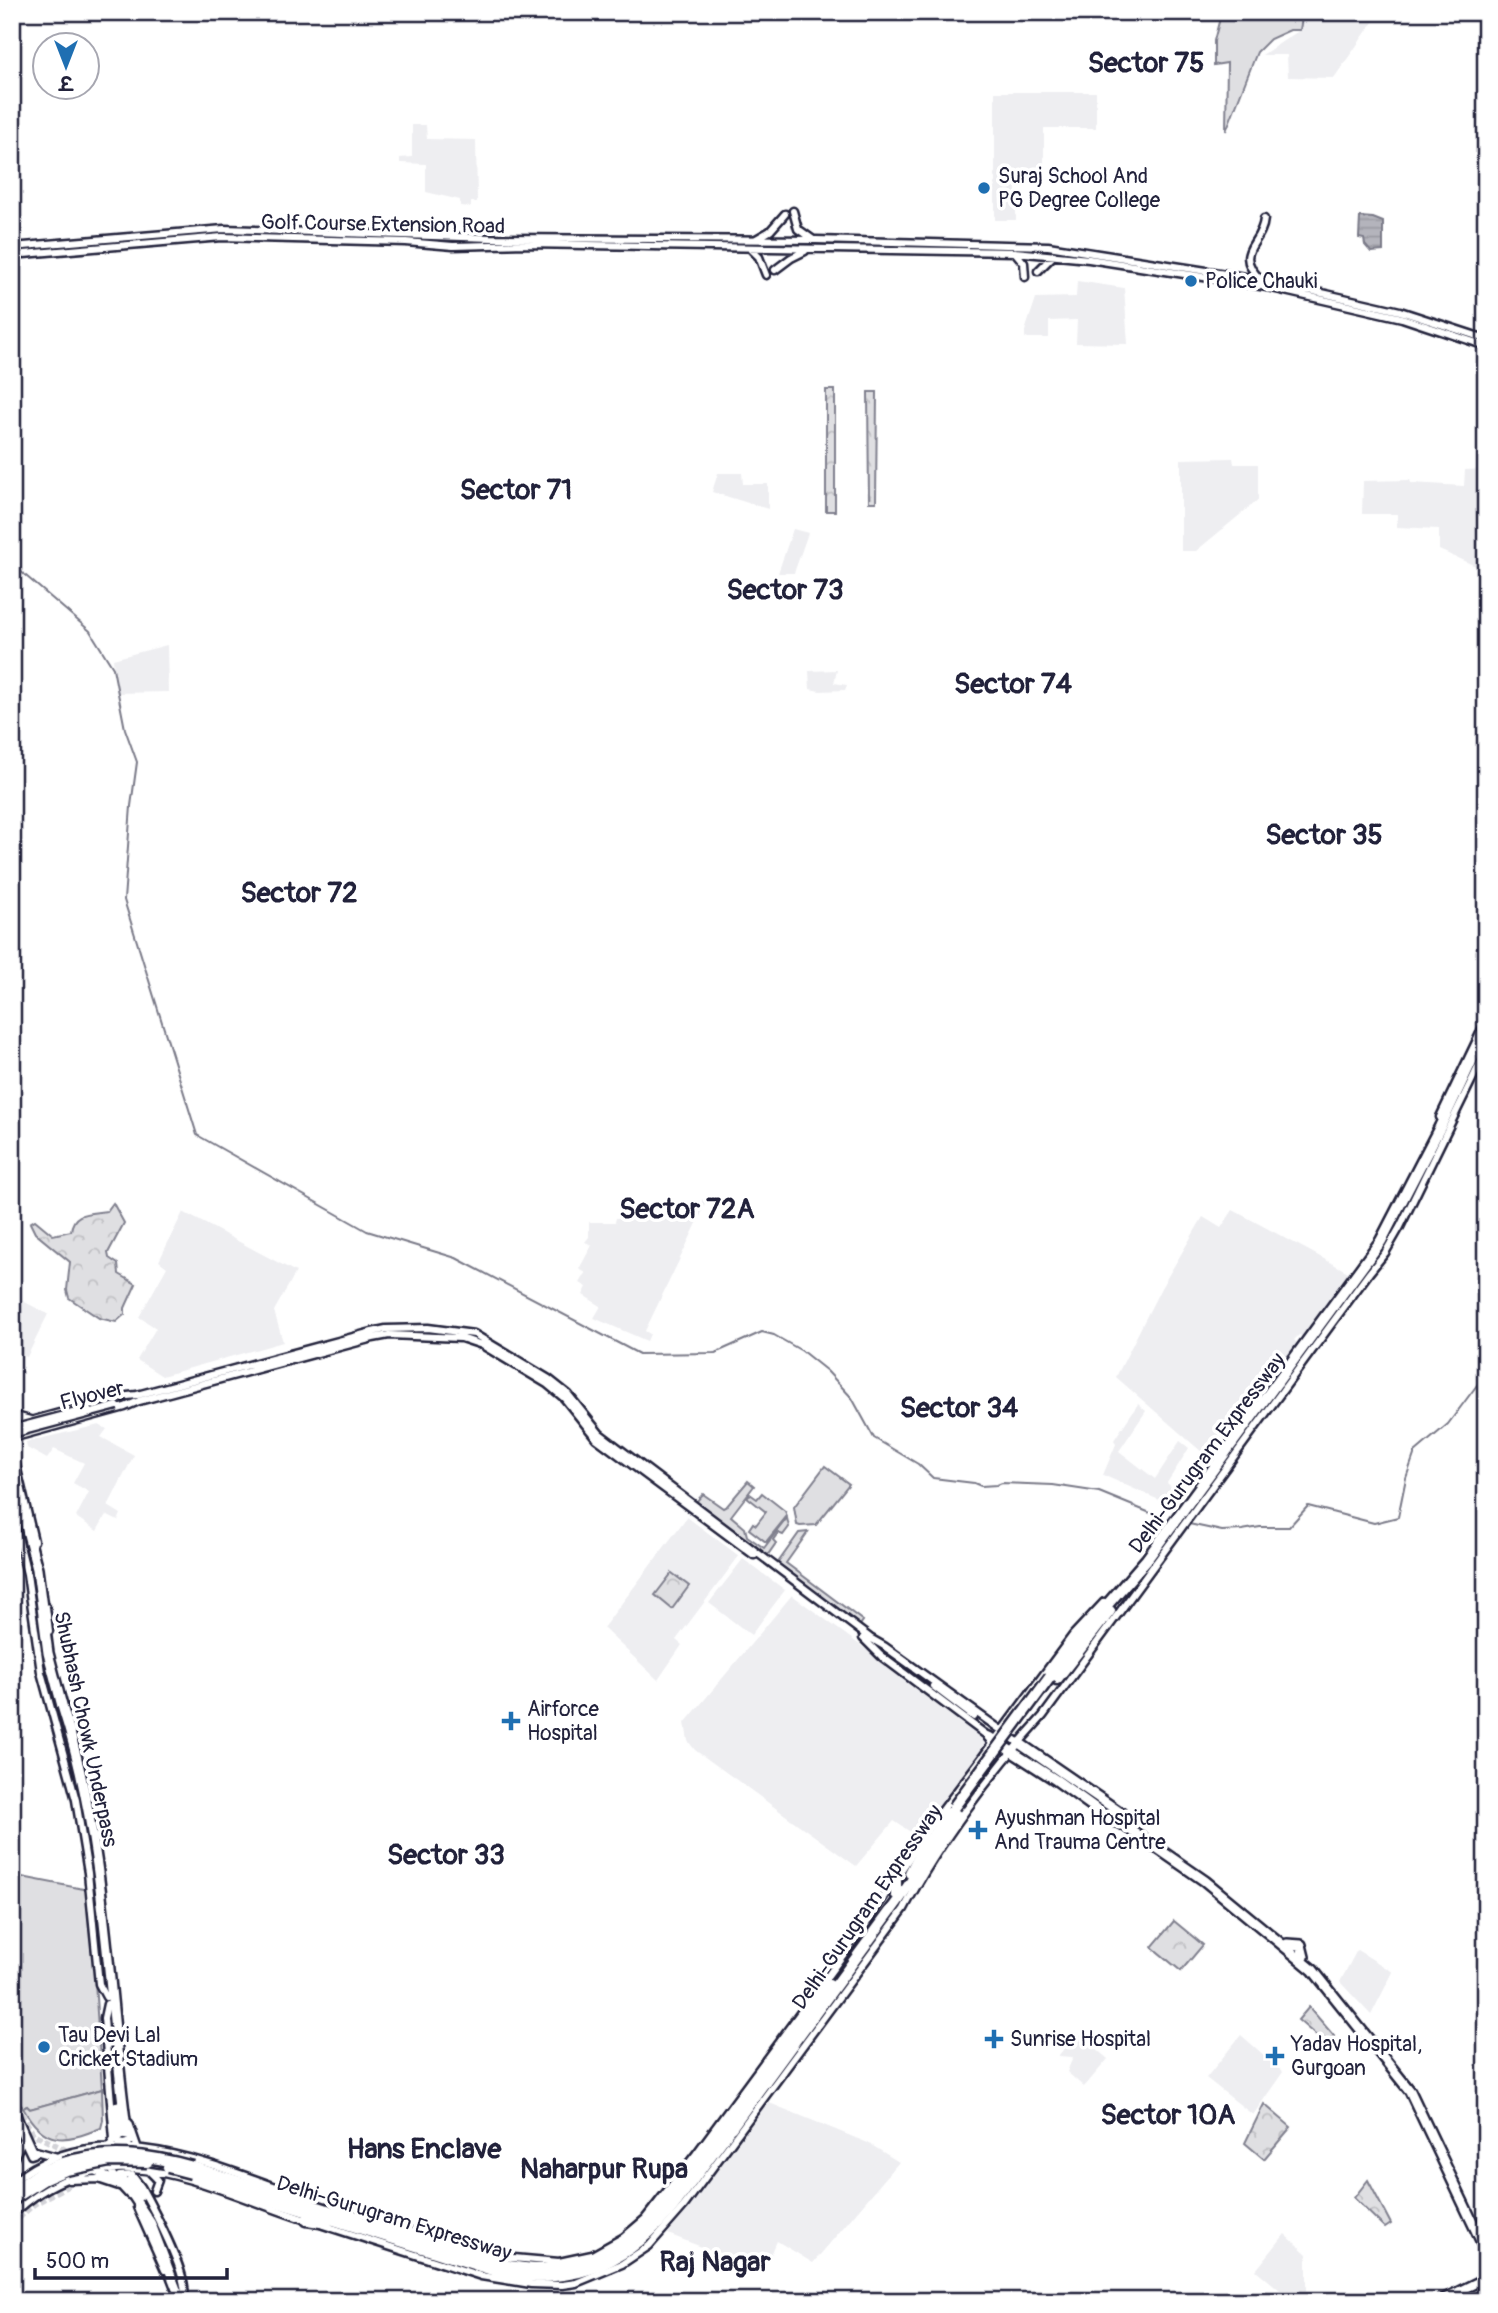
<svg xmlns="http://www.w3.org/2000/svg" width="1498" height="2313" font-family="Pangolin,'Playpen Sans Deva',sans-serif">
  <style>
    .built { fill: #eeeef1 }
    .grass { fill: #dfdfe2; stroke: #80808e; stroke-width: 2 }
    .forest { fill: url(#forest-crowns); stroke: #80808e; stroke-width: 2 }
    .water { fill: url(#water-rules); stroke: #7a7a88; stroke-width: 2 }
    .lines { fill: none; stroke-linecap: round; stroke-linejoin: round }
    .stream { stroke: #7a7a88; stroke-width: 2 }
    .secondary-tunnel { stroke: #d3d3d8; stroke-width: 6; stroke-dasharray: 6 3; stroke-linecap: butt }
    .secondary-casing { stroke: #22223b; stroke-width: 11 }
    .primary-casing { stroke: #22223b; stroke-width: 13 }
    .trunk-casing { stroke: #22223b; stroke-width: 14 }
    .motorway-casing { stroke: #22223b; stroke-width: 15 }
    .secondary { stroke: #fff; stroke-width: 6 }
    .primary { stroke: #fff; stroke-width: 8 }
    .trunk { stroke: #fff; stroke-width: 9 }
    .motorway { stroke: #fff; stroke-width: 10 }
    .secondary-bridge-casing { stroke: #22223b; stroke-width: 11; stroke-linecap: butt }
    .trunk-bridge-casing { stroke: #22223b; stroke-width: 14; stroke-linecap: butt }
    .motorway-bridge-casing { stroke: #22223b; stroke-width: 15; stroke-linecap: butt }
    .secondary-bridge { stroke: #fff; stroke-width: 6 }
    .trunk-bridge { stroke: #fff; stroke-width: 9 }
    .motorway-bridge { stroke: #fff; stroke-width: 10 }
    .poi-dot { fill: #1f6fb2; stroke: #fff; stroke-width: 2.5 }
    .labels { text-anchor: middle; stroke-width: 7; stroke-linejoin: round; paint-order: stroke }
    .poi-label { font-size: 21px; fill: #22223b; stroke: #fff; text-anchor: start }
    .street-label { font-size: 21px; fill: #22223b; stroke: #fff }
    .district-label { font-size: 28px; font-weight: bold; fill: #22223b; stroke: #fff }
  </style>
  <defs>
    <pattern id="forest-crowns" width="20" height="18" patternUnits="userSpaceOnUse" patternTransform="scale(1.75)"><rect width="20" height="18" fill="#dfdfe2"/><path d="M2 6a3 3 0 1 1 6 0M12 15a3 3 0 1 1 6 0" fill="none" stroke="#bfbfc3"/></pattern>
    <pattern id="water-rules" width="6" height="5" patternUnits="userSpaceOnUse" patternTransform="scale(1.75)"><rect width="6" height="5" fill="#b4b4bc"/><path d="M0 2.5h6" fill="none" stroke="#9a9aa2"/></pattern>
  </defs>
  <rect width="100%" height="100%" fill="#fff"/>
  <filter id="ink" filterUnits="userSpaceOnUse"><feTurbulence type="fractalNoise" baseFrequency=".0143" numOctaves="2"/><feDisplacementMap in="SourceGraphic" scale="14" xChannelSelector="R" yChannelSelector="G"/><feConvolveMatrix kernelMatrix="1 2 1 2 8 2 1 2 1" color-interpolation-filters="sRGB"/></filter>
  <g filter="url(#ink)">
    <path class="built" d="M1303,12H1380L1334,78L1288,77L1287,55H1262L1300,30Z
      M995,92H1096V128H1044V171H1025V179L1016,180V220H995Z
      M412,125H426L427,139L476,140L477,202H471V207L460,206V200L426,192V164L400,163V158L412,157Z
      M1077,281L1124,288L1128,344L1076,343L1077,320L1049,321V338H1025V331L1036,298L1076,297Z
      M1233,458L1234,464H1258V500L1196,551H1181V459Z
      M1486,469V568H1480L1439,550V529L1397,527V514H1362L1363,481L1410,480L1411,483L1464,486L1465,470Z
      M718,473H742L743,484H768V509L712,492Z
      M793,529L808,533L794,573H778Z
      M167,645L168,692L116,693L113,659Z
      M837,670L834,683L847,685L845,690L820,691L810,689L809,671Z
      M703,1199L706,1200L700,1217L645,1331L650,1334L647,1341L594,1318L601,1306L583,1295L587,1287L580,1283L586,1273L579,1269L592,1245L585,1242L589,1237V1222H615L616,1218H623L625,1213H668V1211L698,1210Z
      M1233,1210L1350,1273L1302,1336L1299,1335L1294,1340L1298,1344L1211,1460L1116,1377L1161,1288L1203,1217L1221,1228Z
      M183,1212L296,1272L274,1311L283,1342L162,1376L137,1360L156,1328L139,1317L167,1267L159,1261Z
      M17,1298L48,1314L27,1357L12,1351V1308Z
      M1138,1404L1146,1411L1119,1451L1155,1479L1180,1441L1189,1448L1167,1483L1176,1491L1168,1504L1103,1475L1116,1444L1114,1440Z
      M99,1425L107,1429L101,1437L134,1455L108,1506L121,1514L118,1521L106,1515L97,1531L76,1517L89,1492L73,1483L84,1463L54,1449L47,1459L27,1448L26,1442Z
      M687,1517L739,1556L676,1640L682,1645L658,1680L603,1628Z
      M743,1559L785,1590L751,1635L709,1603Z
      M792,1595L985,1737L987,1743L986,1748L918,1837L894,1821L856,1866L695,1750L688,1741L685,1723Z
      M1357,1950L1393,1972L1371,2015L1340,1982Z
      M1077,2033L1108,2059L1084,2087L1067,2072L1073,2057L1058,2056Z
      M1241,2035L1283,2072L1253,2115L1206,2078Z
      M767,2102L868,2143L899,2162L813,2263L777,2241L764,2271L668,2234Z
      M1285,2234L1307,2254V2291L1280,2290L1256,2270Z"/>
    <path class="grass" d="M1233,12H1303L1300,30H1290L1270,39L1257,52L1226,131L1227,63L1214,65V41L1220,18L1226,17Z
      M825,1466L849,1484L816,1525L800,1526L797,1525L794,1507Z
      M748,1481L754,1486L731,1516L745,1528L747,1536L764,1548L787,1518L789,1527L783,1535L778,1533L773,1540L776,1543L767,1556L695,1503L703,1494L723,1508L727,1506Z
      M762,1493L785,1511L787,1516L766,1542L749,1529L753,1523L756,1525L766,1512L747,1497L750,1494L757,1499Z
      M808,1532L786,1563L863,1621L860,1625L777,1564L799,1533Z
      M22,1877L89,1890L102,2089L30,2109L27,2106L23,2108L12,2089V1888Z"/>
    <path class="forest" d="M826,390H835V511H826Z
      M868,392H877L876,502H869Z
      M113,1203L124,1223L108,1253L109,1258L118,1264L119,1274L136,1284L125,1308V1314L116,1322L99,1318L69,1298L67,1290L70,1262L35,1233L30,1223L35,1220L53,1235L71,1231C73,1211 90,1214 107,1211Z
      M672,1573L689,1586L672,1609L655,1595Z
      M1174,1921L1203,1945L1181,1971L1152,1947Z
      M1309,2007L1334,2036L1327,2045L1298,2020Z
      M102,2089L103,2120L101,2128C64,2143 44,2146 23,2108L27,2106L30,2109Z
      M1264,2104L1291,2127L1264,2159L1245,2143Z
      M1368,2180L1391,2224L1385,2228L1354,2198Z"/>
    <path class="water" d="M1360,217L1373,218L1383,222V251L1371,252L1365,245L1364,239L1359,238Z"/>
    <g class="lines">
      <path class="stream" d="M12,564L90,631L113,668L125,729L137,762L131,806L124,900L197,1135L367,1231L456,1258L639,1354L715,1353L762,1332L774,1335L802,1351L827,1371L852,1398L874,1438L918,1464L933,1478L974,1483L981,1486L997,1485L1002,1483L1053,1485L1099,1492L1165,1519
        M1189,1524L1222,1531L1242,1530L1260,1527H1289L1308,1506L1374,1523L1398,1517L1406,1478L1415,1452L1448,1424L1486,1373"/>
      <path class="secondary-tunnel" d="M974,1717L1053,1771
        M971,1720L994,1736
        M12,2098L33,2134L70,2152L72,2156
        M12,2224L34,2204L67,2186L75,2178"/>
      <defs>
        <path id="secondary" d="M793,211L798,229L812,239
          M756,239L770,231L785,214
          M12,247L224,229L491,238L816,240L1048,246L1270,281L1400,311L1486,339
          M751,249L759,257L766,275
          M1015,252L1024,263L1025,277
          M12,255L222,237L406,242L453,246L525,244L1015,252L1089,259L1267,287L1402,318L1486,346
          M775,270L791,258L805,251
          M1038,271L1054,255
          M1260,279C1232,251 1262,245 1264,219
          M1440,1117L1486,1021
          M12,1415L30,1420
          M12,1426L118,1397L137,1395L372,1332L386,1329L428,1328L474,1334L549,1379L568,1394L600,1434L870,1638L884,1646L1019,1743
          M12,1438L125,1407L139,1401L373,1338L389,1335L461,1338L482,1345L547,1384L564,1398L596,1438L754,1555
          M12,1448L34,1541
          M12,1514L27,1574L41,1672L76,1800L88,1873L99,1984L106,1997
          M46,1607L49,1631
          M863,1638L881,1656L989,1737L990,1741
          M933,1686L974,1717
          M107,2004L104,2018L114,2139L109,2147
          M12,2105L34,2154L31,2155L12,2115
          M129,2123L138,2149
          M114,2139C119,2144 123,2145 130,2142L132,2135
          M32,2150L57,2157
          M12,2162L23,2139
          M110,2167L115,2180L129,2195
          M94,2171L115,2180
          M149,2171L158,2180L154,2191
          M69,2180L98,2179L119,2186
          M118,2182L117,2179L119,2176L132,2175L141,2187C152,2207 189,2276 184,2296
          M12,2183C99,2108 222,2169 312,2200
          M137,2207L165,2270
          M336,2208L359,2215
          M12,2215C107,2125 205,2188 309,2221
          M323,2225L481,2276L531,2284L562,2285L576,2283L622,2264L649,2246L684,2206L904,1909C938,1844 993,1770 1043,1716L1369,1273L1385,1253L1400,1227L1486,1051
          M396,2227L490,2256L559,2262L592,2255L624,2237L645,2219L696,2154L866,1924L926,1832L978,1763L1073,1635L1104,1602"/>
        <path id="primary" d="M131,2180L140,2196
          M123,2181L151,2223L181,2301
          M1439,2301L1486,2278"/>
        <path id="trunk" d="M12,1472L37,1569L48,1653L62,1706
          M69,1729C107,1861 108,2000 127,2135
          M989,1737L1056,1780L1113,1821L1121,1823L1205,1881L1313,1970L1410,2091L1486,2251
          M1019,1743L1121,1813L1124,1819L1130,1824
          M1287,1944L1301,1945L1304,1957
          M118,2106L119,2136"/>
        <path id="motorway" d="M1050,1677L1088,1627L1147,1559L1381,1241L1440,1127L1486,1030
          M1057,1679L1110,1611
          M910,1873L921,1852L949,1813
          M896,1894V1879
          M193,2167L494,2263C560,2278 609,2266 656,2216L829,1985
          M191,2173L248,2193L508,2275C581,2284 631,2261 676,2203L900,1898L959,1810
          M13,2191L42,2171L63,2163
          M12,2200L43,2180L66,2170
          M307,2220L327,2223"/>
      </defs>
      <use href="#secondary" class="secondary-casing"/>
      <use href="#primary" class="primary-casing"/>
      <use href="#trunk" class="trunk-casing"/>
      <use href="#motorway" class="motorway-casing"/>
      <use href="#secondary" class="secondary"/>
      <use href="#primary" class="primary"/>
      <use href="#trunk" class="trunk"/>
      <use href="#motorway" class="motorway"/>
      <defs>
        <path id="secondary-bridge" d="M12,1429L88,1409
          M12,1434L117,1406"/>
        <path id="trunk-bridge" d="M62,1706L69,1729"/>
        <path id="motorway-bridge" d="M954,1807L1050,1677
          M63,2163C108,2149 149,2155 193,2167
          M168,2167L191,2173
          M66,2170L110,2161L147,2162"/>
      </defs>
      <use href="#secondary-bridge" class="secondary-bridge-casing"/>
      <use href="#trunk-bridge" class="trunk-bridge-casing"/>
      <use href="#motorway-bridge" class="motorway-bridge-casing"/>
      <use href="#secondary-bridge" class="secondary-bridge"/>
      <use href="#trunk-bridge" class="trunk-bridge"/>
      <use href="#motorway-bridge" class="motorway-bridge"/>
    </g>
  </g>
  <g class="poi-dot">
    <circle cx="984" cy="188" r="7"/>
    <circle cx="1191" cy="281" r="7"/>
    <path d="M507.5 1710.5h7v7h7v7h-7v7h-7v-7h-7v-7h7z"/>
    <path d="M974.5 1819.5h7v7h7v7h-7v7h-7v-7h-7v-7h7z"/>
    <path d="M990.5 2028.5h7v7h7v7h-7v7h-7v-7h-7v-7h7z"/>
    <circle cx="44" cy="2047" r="7"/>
    <path d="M1271.5 2045.5h7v7h7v7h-7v7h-7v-7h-7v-7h7z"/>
  </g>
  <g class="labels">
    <g class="poi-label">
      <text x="998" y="183">Suraj School And<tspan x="998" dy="24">PG Degree College</tspan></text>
      <text x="1205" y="288">Police Chauki</text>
      <text x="527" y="1716">Airforce<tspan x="527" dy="24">Hospital</tspan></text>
      <text x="994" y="1825">Ayushman Hospital<tspan x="994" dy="24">And Trauma Centre</tspan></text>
      <text x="58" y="2042">Tau Devi Lal<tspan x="58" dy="24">Cricket Stadium</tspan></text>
      <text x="1010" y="2046">Sunrise Hospital</text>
      <text x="1291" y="2051">Yadav Hospital,<tspan x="1291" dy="24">Gurgoan</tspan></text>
    </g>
    <g class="street-label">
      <text transform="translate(383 224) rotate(1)" y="7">Golf Course Extension Road</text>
      <text transform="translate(92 1395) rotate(-14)" y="7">Flyover</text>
      <text transform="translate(1207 1453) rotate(-53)" y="7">Delhi-Gurugram Expressway</text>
      <text transform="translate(86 1729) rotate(78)" y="7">Shubhash Chowk Underpass</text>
      <text transform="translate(867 1907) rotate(-55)" y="7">Delhi-Gurugram Expressway</text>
      <text transform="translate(394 2218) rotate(17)" y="7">Delhi-Gurugram Expressway</text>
    </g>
    <g class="district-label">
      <text x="1146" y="72">Sector 75</text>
      <text x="516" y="499">Sector 71</text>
      <text x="785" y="599">Sector 73</text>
      <text x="1013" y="693">Sector 74</text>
      <text x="1324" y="844">Sector 35</text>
      <text x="299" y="902">Sector 72</text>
      <text x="687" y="1218">Sector 72A</text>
      <text x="959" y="1417">Sector 34</text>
      <text x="446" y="1864">Sector 33</text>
      <text x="1168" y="2124">Sector 10A</text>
      <text x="424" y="2158">Hans Enclave</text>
      <text x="604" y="2178">Naharpur Rupa</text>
      <text x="715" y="2271">Raj Nagar</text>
    </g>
  </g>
  <rect width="1498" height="2313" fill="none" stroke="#fff" stroke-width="42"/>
  <rect x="21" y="21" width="1456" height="2271" fill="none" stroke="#22223b" stroke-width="2.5" filter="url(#ink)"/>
  <g transform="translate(66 66) rotate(180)"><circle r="33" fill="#ffffff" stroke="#a7a7b1" stroke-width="2"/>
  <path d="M0-5L12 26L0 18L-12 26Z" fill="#1f6fb2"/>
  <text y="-10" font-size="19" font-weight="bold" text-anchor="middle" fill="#22223b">उ</text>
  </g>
  <path d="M35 2268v10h192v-10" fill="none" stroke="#22223b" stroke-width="3.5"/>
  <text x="46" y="2268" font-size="21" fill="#22223b" stroke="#ffffff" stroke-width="5" paint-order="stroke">500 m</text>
</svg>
